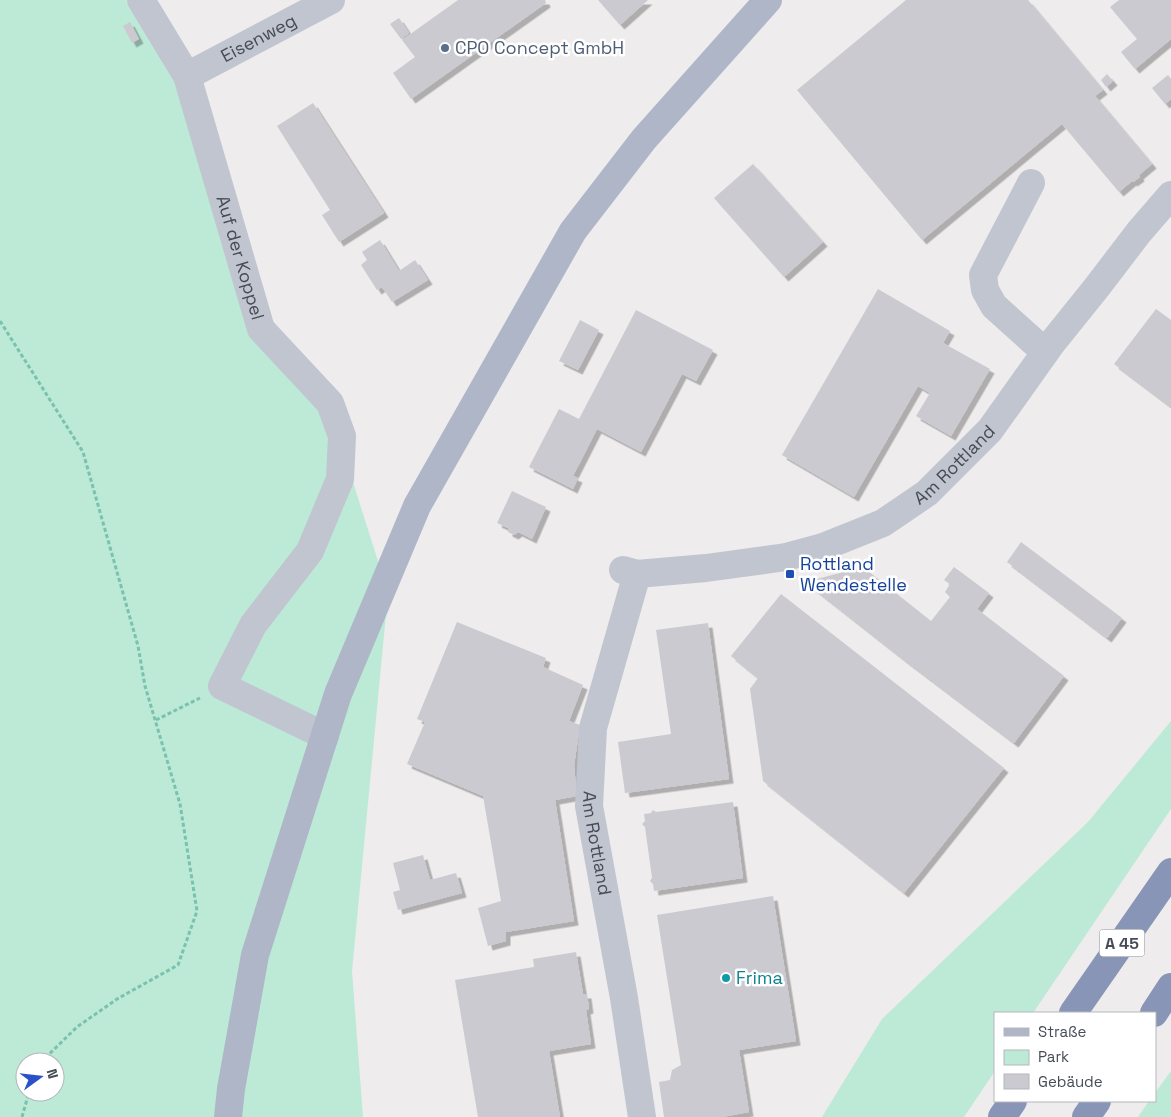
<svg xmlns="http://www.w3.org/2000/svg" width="1171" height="1117" font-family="'Space Grotesk',sans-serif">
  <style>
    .green { fill: #bde9d7; fill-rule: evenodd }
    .building { fill: #cacad0; filter: url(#shadow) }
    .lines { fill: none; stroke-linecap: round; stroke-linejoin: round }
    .path { stroke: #79c3ae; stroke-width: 3; stroke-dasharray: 4 2.5; stroke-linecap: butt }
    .minor { stroke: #c0c5d0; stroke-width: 28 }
    .major { stroke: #aeb6c8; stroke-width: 28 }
    .highway { stroke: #8895b6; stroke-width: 28 }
    .service-dot { fill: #5c6f8a; stroke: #fff; stroke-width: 2 }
    .transit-dot { fill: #1a4fb4; stroke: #fff; stroke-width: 2 }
    .culture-dot { fill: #0f9aa8; stroke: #fff; stroke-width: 2 }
    .labels { text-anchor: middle; stroke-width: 5; stroke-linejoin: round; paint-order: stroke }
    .shield { fill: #fff; stroke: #7e8289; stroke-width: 1 }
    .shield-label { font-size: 16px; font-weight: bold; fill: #464c57 }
    .street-label { font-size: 18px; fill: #464c57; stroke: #fff }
    .service-label { font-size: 18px; fill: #4e5e75; stroke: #fff; text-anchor: start }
    .transit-label { font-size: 18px; fill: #164399; stroke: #fff; text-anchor: start }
    .culture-label { font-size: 18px; fill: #0d838f; stroke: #fff; text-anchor: start }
  </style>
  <defs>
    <filter id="shadow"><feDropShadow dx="4.5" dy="4.5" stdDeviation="0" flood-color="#0004"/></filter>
  </defs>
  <rect width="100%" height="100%" fill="#eeecec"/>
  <path class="green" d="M0,0H126L171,73L258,333L337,405L352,479L388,593L352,971L363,1117H0ZM25,1062H55V1092H25Z
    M1171,721V809L1033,1013H995V1071L964,1117H822L882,1019L1088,822Z
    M1171,1071V1117H1138L1149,1101H1155V1093Z"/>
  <path class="building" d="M458,0H545L546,3L411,99L393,73L415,57L402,40Z
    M598,0H648L620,25Z
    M906,0H1028L1103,90L1095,96L1152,164L1139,175L1140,177L1133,182L1132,181L1119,192L1062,124L922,240L797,90Z
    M1119,0H1171V39L1135,69L1121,52L1137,39L1110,7Z
    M399,18L409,33L401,39L390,24Z
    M130,22L139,39L132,43L123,26Z
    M1107,74L1113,81L1106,87L1101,80Z
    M1168,75L1171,79V99L1165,104L1152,88Z
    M313,103L384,213L339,242L322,215L330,210L277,126Z
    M753,164L823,242L784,277L714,198Z
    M380,240L399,271L415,260L428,280L392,302L382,287L377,290L361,265L367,260L362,252Z
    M878,289L950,331L943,343L990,369L951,436L916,416L930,393L918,386L854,497L782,455Z
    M1156,309L1171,320V407L1114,364Z
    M636,310L713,350L696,381L682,374L641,452L597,429L573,476L578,478L573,489L529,467L559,409L579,419Z
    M580,320L599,330L578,370L559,361Z
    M512,491L546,507L532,539L518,532L514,535L508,532V528L497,523Z
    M1021,542L1122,618L1107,638L1007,562Z
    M863,567L931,621L950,597L945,592L950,584L944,580L954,567L989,593L977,609L1064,676L1014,743L903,659L805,582Z
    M781,594L1004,768L904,893L763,781L750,689L758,678L731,656Z
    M457,622L546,658L543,667L583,685L569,721L580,725L574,766L577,796L555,800L574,921L506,932V941L488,946L478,908L501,901L483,796L407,764L425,722L417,719Z
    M708,623L729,779L625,793L618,742L671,734L656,630Z
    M733,802L743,878L654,891L653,884L650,881L652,878L645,827L642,824L645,821L644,814L651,813L653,810L656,812Z
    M423,855L430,880L456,873L462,893L398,910L393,892L400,890L393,863Z
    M773,896L796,1041L739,1050L749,1112L722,1117H664L659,1082L670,1080L672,1070L681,1065L657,915Z
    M576,952L583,994H587L589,1009L586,1010L591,1044L549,1051L560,1117H478L455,980L534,967L533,959Z"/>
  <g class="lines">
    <path class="path" d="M0,321L83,452L138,646L145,686L180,804L197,911L178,965L117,999L77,1027L41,1062
      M156,720L200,698
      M22,1117L29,1092"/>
    <g class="minor">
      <path id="s1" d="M141,0L187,76L261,329L330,403L342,436L340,479L310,551L253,625L222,686L325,736"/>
      <path id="s2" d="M187,76L331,0"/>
      <path d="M1031,183L983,275L985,290L994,306L1045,352"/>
      <path id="s3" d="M623,570L637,574L706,568L786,557L823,547L883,523L927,493L990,430L1052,343L1097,287L1139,232L1171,195"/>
      <path id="s4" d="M637,574L593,728L589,806L624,998L642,1117"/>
    </g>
    <path class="major" d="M228,1117L231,1089L255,955L338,694L417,506L573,231L644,139L768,0"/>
    <path class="highway" d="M1073,1013L1171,872
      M1154,1013L1171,987
      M1002,1117L1013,1101
      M1086,1117L1097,1101"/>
  </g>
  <circle class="service-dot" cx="445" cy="48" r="5"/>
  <rect class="transit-dot" x="785" y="569" width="10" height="10" rx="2.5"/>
  <circle class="culture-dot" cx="726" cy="978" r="5"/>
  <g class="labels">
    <rect class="shield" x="1099.5" y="929.5" width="45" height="27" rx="4"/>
    <g class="shield-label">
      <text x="1122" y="949">A 45</text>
    </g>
    <g class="street-label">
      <text dy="6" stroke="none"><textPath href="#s2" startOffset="81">Eisenweg</textPath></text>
      <text dy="6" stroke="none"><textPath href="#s1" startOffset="278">Auf der Koppel</textPath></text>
      <text dy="6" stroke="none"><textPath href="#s3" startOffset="360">Am Rottland</textPath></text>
      <text dy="6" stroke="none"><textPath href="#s4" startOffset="276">Am Rottland</textPath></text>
    </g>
    <g class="service-label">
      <text x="455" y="54">CPO Concept GmbH</text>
    </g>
    <g class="transit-label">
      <text x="800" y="570">Rottland<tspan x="800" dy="21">Wendestelle</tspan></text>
    </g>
    <g class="culture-label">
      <text x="736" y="984">Frima</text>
    </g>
  </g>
  <rect x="994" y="1012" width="162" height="90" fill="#ffffff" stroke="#b5b7bc"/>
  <rect x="1004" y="1028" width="25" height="8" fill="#aeb6c8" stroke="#b5b7bc"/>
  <text x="1038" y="1037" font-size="15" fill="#464c57">Straße</text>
  <rect x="1004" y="1050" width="25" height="15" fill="#bde9d7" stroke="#b5b7bc"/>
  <text x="1038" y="1062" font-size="15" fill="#464c57">Park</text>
  <rect x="1004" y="1074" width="25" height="15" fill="#cacad0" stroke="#b5b7bc"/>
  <text x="1038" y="1087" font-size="15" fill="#464c57">Gebäude</text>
  <g transform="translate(40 1077) rotate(75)"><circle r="24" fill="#ffffff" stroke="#b5b7bc"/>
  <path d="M0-4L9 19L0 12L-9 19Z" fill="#2b50c9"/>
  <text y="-8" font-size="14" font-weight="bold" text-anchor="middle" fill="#464c57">N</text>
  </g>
</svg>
